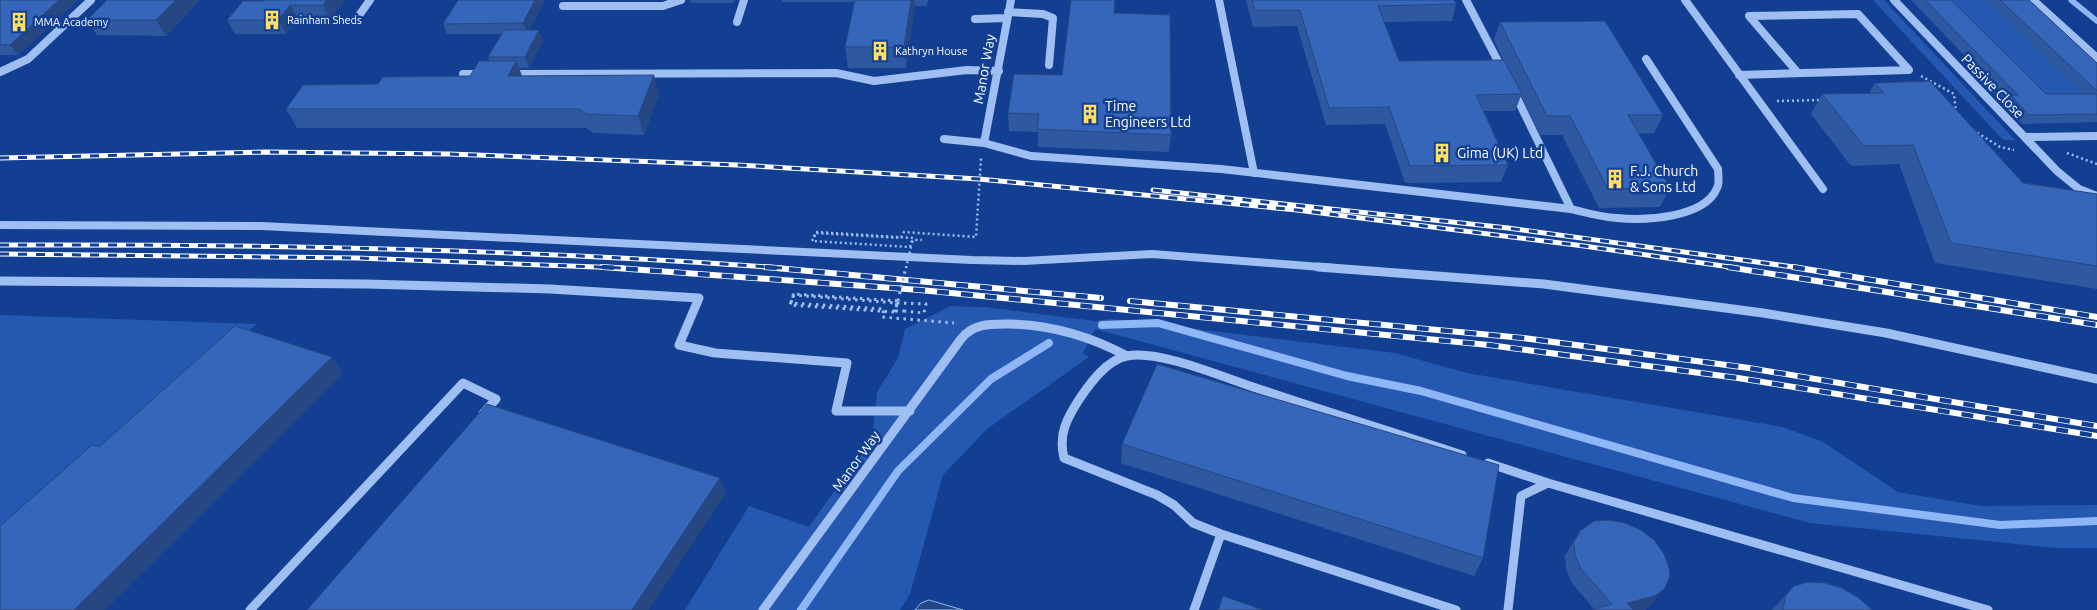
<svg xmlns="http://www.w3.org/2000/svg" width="2097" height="610" font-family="Ubuntu,sans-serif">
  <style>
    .green { fill: #2458b1 }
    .water { fill: #254684; stroke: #90b7f5 }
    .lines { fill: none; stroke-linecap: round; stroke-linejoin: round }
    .stream-far1 { stroke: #90b7f5; stroke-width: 5.5 }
    .stream { stroke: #90b7f5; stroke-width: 8 }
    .path-far1 { stroke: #9fbef2; stroke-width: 2.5; stroke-dasharray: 2 3; stroke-linecap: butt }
    .path { stroke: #9fbef2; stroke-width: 3; stroke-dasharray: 2.5 4.5; stroke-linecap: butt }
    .minor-far1 { stroke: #9fbef2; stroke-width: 8 }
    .minor { stroke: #9fbef2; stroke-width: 9 }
    .rail-far1-casing { stroke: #fff; stroke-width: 5 }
    .rail-casing { stroke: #fff; stroke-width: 6 }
    .rail-far1 { stroke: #123f92; stroke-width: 3; stroke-dasharray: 9; stroke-linecap: butt }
    .rail { stroke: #123f92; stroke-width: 4.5; stroke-dasharray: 12; stroke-linecap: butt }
    .path-bridge-far1 { stroke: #9fbef2; stroke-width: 2.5; stroke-dasharray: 2 3; stroke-linecap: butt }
    .path-bridge { stroke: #9fbef2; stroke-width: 3; stroke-dasharray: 2.5 4.5; stroke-linecap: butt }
    .wall { fill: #2e589f }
    .shaded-wall { fill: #264782 }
    .building { fill: #3666b9; stroke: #264782 }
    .labels { text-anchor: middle; stroke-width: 5; stroke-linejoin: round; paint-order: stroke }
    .far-poi-label { font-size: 11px; fill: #fff; stroke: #123f92; text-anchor: start }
    .street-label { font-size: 14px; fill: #fff; stroke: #123f92 }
    .poi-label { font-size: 14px; fill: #fff; stroke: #123f92; text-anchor: start }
  </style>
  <rect width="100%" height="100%" fill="#123f92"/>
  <path class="green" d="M1873,0H1884L2015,140H2003Z
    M1937,0H1985L2097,103L2004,104L1992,92L2023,91Z
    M951,306L984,307L1095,321L1113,319L1395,353L1467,373L1783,427L1823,442L1898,492L1981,506L2097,505V548H2055L1810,523L1095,329L1083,353L1089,357L987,429L943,475L910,594L900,610H685L749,506L809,527L872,437L877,392L898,358L905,329Z
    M0,315L257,324L0,540Z"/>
  <path class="water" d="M929,600L963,610H915L921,603Z"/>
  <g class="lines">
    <path class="stream-far1" d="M2071,0L2097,21"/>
    <path class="stream" d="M1102,325L1158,323L1347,376L1421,391L1793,498L2000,525L2097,521
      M801,610L898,471L991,379L1049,343"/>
    <path class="path-far1" d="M1921,76L1954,94L1956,113
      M1777,101L1823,100
      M1973,130L2000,147L2014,150
      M2067,153L2097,164
      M814,237L816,233L901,238L904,232L976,237L981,158"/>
    <path class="path" d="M897,303L926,304L924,313L904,311
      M894,312L897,303L793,295L791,303L884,309L882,317L954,323"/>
    <path class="minor-far1" d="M1219,0L1254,173
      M1466,0L1502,69
      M1685,0L1823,189
      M1894,0L2057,171L2079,189L2097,196
      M2033,0L2097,58
      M563,6H663L681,0
      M1008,12L1043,14L1053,18L1049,65
      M360,14L370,0
      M975,19L1007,18
      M737,22L744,0
      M0,72L28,59L91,0
      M463,74H483
      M509,74L836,73L874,81L967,70L999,71
      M1739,75L1909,70L1858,14L1749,16L1798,73
      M1514,92L1571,209
      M2025,137L2097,136
      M944,139L984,143L1031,156L1221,169L1571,209C1586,213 1601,217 1617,218C1644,221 1705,218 1717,188C1720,183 1718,175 1718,169L1646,59
      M984,143L1011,0
      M0,225L261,226L972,260L1024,261L1152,254L1334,268"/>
    <path class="minor" d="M1318,267L1544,284L1763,313L1886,333L2097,379
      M0,281L366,284L550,289L699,298L679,345L715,353L847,363L836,411H910
      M1488,463L1548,483
      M250,610L463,383L496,399L483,414
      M763,610L961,339C973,323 991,324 1010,324C1052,325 1090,336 1127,356
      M1194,610L1221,534
      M1456,610L1221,534L1193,523L1174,505L1157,495L1064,458C1058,434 1067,418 1080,398C1091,382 1107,360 1127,356C1158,349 1225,378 1256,388C1324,411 1393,432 1462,455
      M1508,610L1521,496L1548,483L1988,610"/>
    <defs>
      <path id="rail-far1" d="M0,158L267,152L449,154L737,165L979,179L1297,210L1584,246L1737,268
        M1153,190L1508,228L1801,268
        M0,245C261,244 522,249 782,268
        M0,254L357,258L624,268"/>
      <path id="rail" d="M602,267L920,290L1489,345L1738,378L2097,436
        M765,267L1101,298
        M1728,267L2097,325
        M1793,267L2097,317
        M1130,301L1523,338L1749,368L2097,426"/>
    </defs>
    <use href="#rail-far1" class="rail-far1-casing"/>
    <use href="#rail" class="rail-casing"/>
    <use href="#rail-far1" class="rail-far1"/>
    <use href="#rail" class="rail"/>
    <path class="path-bridge-far1" d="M816,232L913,238L910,247L812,241Z
      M910,247L913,240H922
      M906,268L911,247"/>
    <path class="path-bridge" d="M898,301L906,267
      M894,312L790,305L794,294L898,301L895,311H904"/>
  </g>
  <path class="wall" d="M0,0H78L18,55H0Z
    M200,0L166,36L97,35L87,20Z
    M345,0L330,19H298L286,34H235L227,20L243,1Z
    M545,0L529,30L543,40L529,68H519L522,76L659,94L644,135L593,133L586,128H297L286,109L378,84L470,76L490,61L488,57L502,34H447L443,24Z
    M690,0H735L733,3H691Z
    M782,0H928L927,6H915L906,68H848L845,47L854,2H782Z
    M1246,0H1454L1456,4L1452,21L1384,22L1399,61L1503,60L1494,40L1500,22L1663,115L1654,133L1638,134L1670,188L1660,207L1599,208L1562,135H1540L1521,96L1515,111H1484L1508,165L1501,182L1405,183L1385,124L1326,125L1297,26L1253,27Z
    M1911,0H1951L2046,94H2083L1985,0H2029L2097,63V122L2022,124L2004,104L2007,100Z
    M1114,13L1171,135L1169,152L1038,147V132L1009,131L1008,113L1062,75Z
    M1875,83L2023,183L2097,194V289L1935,263L1899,164L1851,166L1811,114L1822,94L1869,93Z
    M1122,444L1483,558L1474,576L1121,463Z
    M1580,531L1654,602L1645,610H1592L1594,609L1572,583L1566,569L1565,556L1571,545Z
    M1794,586L1872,610H1772Z"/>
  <path class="shaded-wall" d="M59,0H78L18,55L10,45Z
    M176,0H200L166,36L156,20Z
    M327,0H345L330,19L323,5Z
    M535,0H545L527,33L523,23Z
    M911,0H914L915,6L906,68L904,47Z
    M290,5L298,19L286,34L278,20Z
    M539,30L543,40L529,68L525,57Z
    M516,61L523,79L508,76Z
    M654,75L659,94L644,135L638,116Z
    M332,357L343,373L105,610H74Z
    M720,478L726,493L649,610H632Z
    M1665,588L1654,602L1645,610H1622L1627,603Z"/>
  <path class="building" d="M0,0H59L10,45H0Z
    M107,0H176L156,20H87Z
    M264,0H327L323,5H290L278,20H227L243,1H263Z
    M458,0H535L523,23L443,24Z
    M855,0H911L904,47H845Z
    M1071,0H1115L1114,13L1170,15L1171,135L1037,129L1039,114L1008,113L1014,74L1062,75Z
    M1252,0H1454L1456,4L1378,6L1399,61L1504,60L1522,94L1476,95L1508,165L1410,166L1389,107L1329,108L1300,10H1255Z
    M1925,0H1951L2046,94H2097V114L2029,115L2011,95H2018Z
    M2000,0H2029L2097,63V91Z
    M1605,21L1663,115H1628L1670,188L1608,189L1570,116H1547L1500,22Z
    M504,30H539L525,57H488Z
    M479,61H516L508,76L654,75L638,116L586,114L579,109H286L303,85L378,84L383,77L470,76Z
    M1930,81L2023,183L2097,194V266L1951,243L1913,145L1864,146L1822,94L1884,93L1875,83Z
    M235,326L332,357L74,610H0V526L92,445L99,447Z
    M1157,364L1499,465L1483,558L1122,444Z
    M487,404L720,478L632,610H307Z
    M1609,520L1625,523L1641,530L1654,540L1664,554L1669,567L1670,576L1665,588L1655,596L1627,603L1633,610H1592L1612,604L1581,569L1575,555L1574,542L1580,531L1594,521Z
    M1808,582L1825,583L1842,588L1859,598L1872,610H1783V608L1786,595L1794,586Z
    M1223,596L1263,610H1218Z"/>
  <defs>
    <symbol id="building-bare" viewBox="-9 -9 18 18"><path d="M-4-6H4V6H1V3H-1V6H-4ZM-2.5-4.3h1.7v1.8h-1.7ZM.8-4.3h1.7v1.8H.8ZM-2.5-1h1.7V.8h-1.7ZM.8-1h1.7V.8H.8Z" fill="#ffde60" stroke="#123f92" stroke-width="2.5" paint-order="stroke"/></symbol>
  </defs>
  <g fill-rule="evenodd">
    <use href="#building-bare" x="258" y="6" width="28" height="28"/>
    <use href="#building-bare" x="5" y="8" width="28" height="28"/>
    <use href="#building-bare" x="866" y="37" width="28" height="28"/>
    <use href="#building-bare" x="1076" y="100" width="28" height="28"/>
    <use href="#building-bare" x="1428" y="139" width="28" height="28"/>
    <use href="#building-bare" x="1601" y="165" width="28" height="28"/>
  </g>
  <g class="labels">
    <g class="far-poi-label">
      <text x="287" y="24">Rainham Sheds</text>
      <text x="34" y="26">MMA Academy</text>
      <text x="895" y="55">Kathryn House</text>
    </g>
    <g class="street-label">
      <text transform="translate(984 69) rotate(-80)" y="5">Manor Way</text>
      <text transform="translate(1993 86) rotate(46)" y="5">Passive Close</text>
      <text transform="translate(856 461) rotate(-54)" y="5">Manor Way</text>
    </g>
    <g class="poi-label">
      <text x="1105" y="111">Time<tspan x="1105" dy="16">Engineers Ltd</tspan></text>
      <text x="1457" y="158">Gima (UK) Ltd</text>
      <text x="1630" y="176">F.J. Church<tspan x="1630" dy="16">&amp; Sons Ltd</tspan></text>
    </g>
  </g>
</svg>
